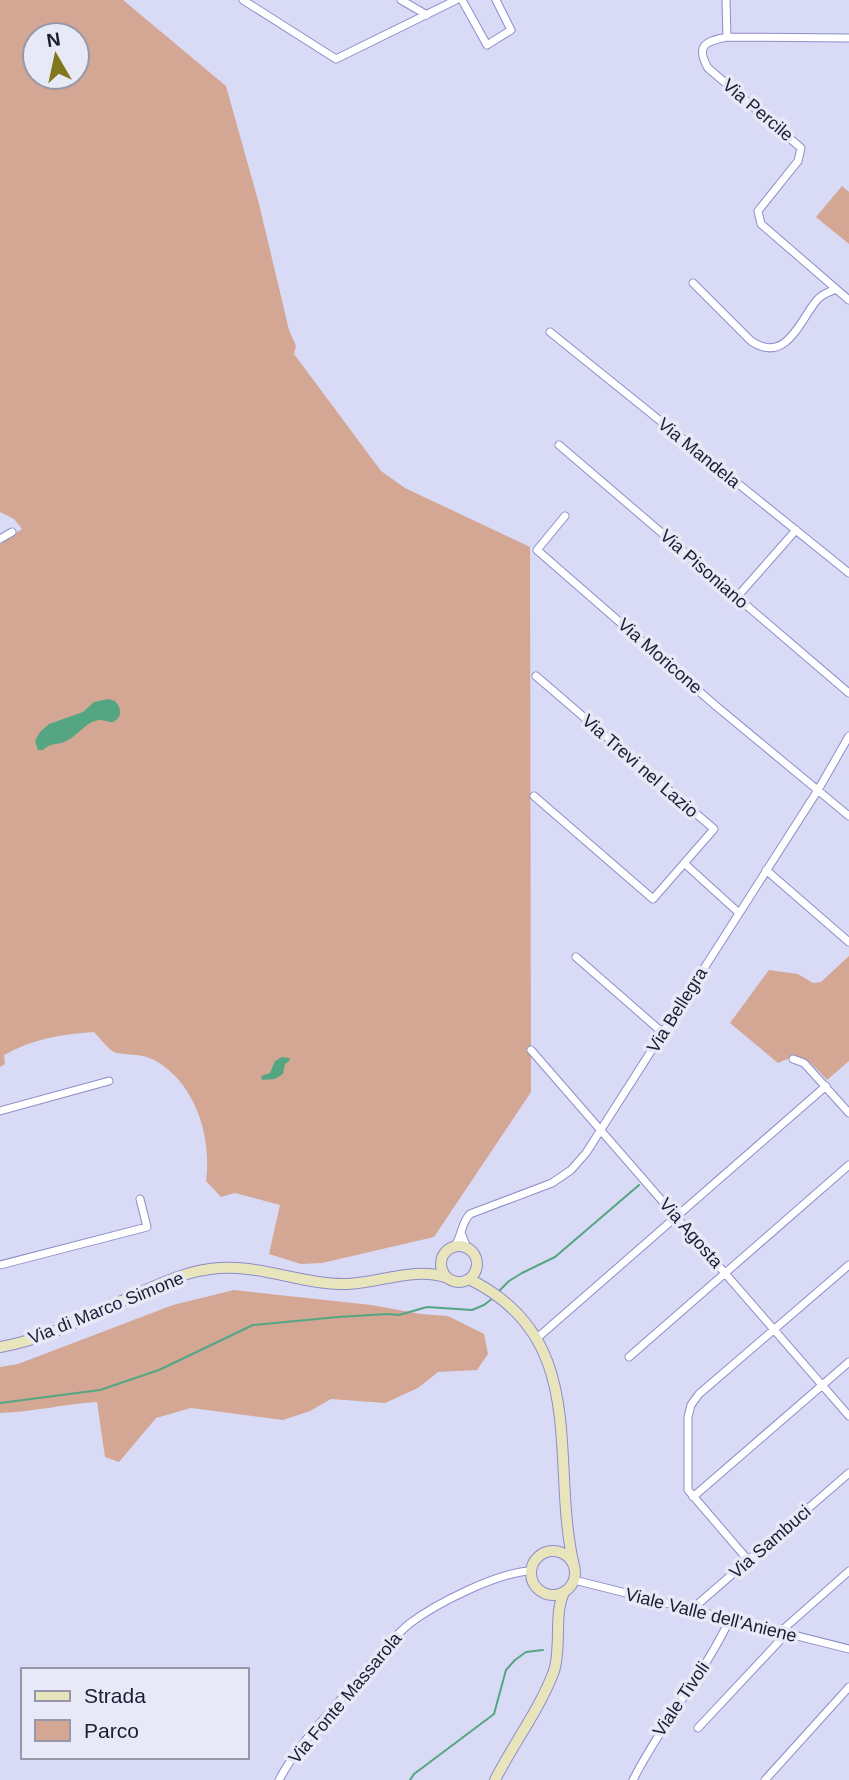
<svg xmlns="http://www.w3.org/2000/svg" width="849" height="1780" font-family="Arial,sans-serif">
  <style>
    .green { fill: #d3a794; fill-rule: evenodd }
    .water { fill: #54a683 }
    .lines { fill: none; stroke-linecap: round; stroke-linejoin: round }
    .stream { stroke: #54a683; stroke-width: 2 }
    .street-casing { stroke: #8e8dcb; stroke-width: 9 }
    .secondary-casing { stroke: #8e8dcb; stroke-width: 12 }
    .street { stroke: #fff; stroke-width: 7 }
    .secondary { stroke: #e8e5bc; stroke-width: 10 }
    .labels { text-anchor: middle; stroke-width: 7; stroke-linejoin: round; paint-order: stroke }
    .street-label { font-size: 18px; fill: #1d1c35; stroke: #e8e9f6 }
  </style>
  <rect width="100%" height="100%" fill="#d9daf5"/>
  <path class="green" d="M0,0H123L226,86L259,204L289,330L296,346L294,354L381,471L405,488L530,547L531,1092L434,1237L322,1263L301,1264L269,1254L280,1205L235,1193L221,1197L206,1181C212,1138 196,1084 156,1061C141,1052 124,1056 114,1052C107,1048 100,1038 94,1032C62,1034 32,1039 4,1055L5,1064L0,1067V544L22,529L14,519L0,512ZM35,35H77V77H35Z
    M842,186L849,192V244L816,217Z
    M849,956V1061L827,1080C809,1062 805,1050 778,1063L730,1023L769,970L798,974L813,983L821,982Z
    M234,1290L371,1305L421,1314L448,1316L484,1334L488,1354L477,1370L438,1372L418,1388L385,1403L331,1399L310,1411L283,1420L191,1408L156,1418L119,1462L105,1457L97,1402C64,1404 33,1412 0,1413V1367L18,1364L173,1305Z"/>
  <path class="water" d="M108,699L115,701C120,706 123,715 116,720C111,725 107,720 100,720C88,720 78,735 68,740C59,746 53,741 43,750H38L35,741L40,732L49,724L83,712L94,702Z
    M282,1057L289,1058L290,1060L285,1064L283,1074L275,1079L262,1080L261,1076L270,1073L275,1061Z"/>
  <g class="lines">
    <path class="stream" d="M499,1291L509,1281L522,1273L555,1257L639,1185
      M0,1403L100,1390L159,1370L253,1325L338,1317L387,1314L399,1315L427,1307L472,1310L484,1305L493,1298
      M410,1780L414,1774L494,1714L506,1670L515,1660L526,1652L543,1650"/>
    <defs>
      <path id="street" d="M243,0L336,59L456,0
        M401,0L427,15
        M462,0L487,45L511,30L496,0
        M726,0L727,37
        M849,38L727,37C706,41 695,45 708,68L801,148L798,161L758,211L761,224L849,300
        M693,283L751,341C786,365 800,320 817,300C822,294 829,292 836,289
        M550,332L849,573
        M559,445L849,693
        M565,516L537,550L716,706L849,816
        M0,539L12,532
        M737,597L796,530
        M534,796L653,899L714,829L536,676
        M684,863L739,913
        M766,870L849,942
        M576,957L663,1033
        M531,1050L849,1416
        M793,1059L804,1063L849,1113
        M0,1111L109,1081
        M462,1235L467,1248
        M453,1248C463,1237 460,1224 470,1214L552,1183L571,1170L586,1153L818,790L849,736
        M0,1265L147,1227L140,1199
        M536,1339L826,1086
        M629,1357L849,1165
        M693,1497L849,1362
        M748,1560L688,1490V1417L691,1405L699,1394L849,1265
        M574,1580L849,1649
        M691,1610L849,1473
        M780,1632L849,1571
        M698,1728L786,1634
        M279,1780C298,1744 329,1714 355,1683C372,1663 389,1641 409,1624C435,1604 498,1572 531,1571
        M633,1780C661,1724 703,1676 730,1619
        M765,1780L849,1687"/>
      <path id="secondary" d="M441 1264a18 18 0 1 1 36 0a18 18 0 1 1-36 0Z
        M469,1279C592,1339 549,1460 574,1566
        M0,1347C49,1339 94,1313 139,1293C162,1283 185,1272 210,1269C256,1262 301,1285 347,1284C380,1283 416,1266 448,1278
        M531 1573a22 22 0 1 1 44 0a22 22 0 1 1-44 0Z
        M495,1780C513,1744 540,1709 554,1671C562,1646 553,1611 565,1591"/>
    </defs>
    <use href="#street" class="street-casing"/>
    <use href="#secondary" class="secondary-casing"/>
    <use href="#street" class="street"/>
    <use href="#secondary" class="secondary"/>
  </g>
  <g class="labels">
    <g class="street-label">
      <text transform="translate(758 110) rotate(40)" y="6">Via Percile</text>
      <text transform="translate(699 453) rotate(39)" y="6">Via Mandela</text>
      <text transform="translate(704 569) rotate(41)" y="6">Via Pisoniano</text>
      <text transform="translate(660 656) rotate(41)" y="6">Via Moricone</text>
      <text transform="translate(640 766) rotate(41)" y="6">Via Trevi nel Lazio</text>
      <text transform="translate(677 1010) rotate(-58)" y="6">Via Bellegra</text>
      <text transform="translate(691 1233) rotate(49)" y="6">Via Agosta</text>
      <text transform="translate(106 1308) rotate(-22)" y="6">Via di Marco Simone</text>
      <text transform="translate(770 1542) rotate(-41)" y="6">Via Sambuci</text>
      <text transform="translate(711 1615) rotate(14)" y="6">Viale Valle dell'Aniene</text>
      <text transform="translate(345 1698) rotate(-50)" y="6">Via Fonte Massarola</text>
      <text transform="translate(681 1699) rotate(-56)" y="6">Viale Tivoli</text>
    </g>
  </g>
  <rect x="21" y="1668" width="228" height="91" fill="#e8e9f6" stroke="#9797a9" stroke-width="2"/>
  <rect x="35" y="1691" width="35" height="10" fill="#e8e5bc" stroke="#9797a9" stroke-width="2"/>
  <text x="84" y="1703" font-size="21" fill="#1d1c35">Strada</text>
  <rect x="35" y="1720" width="35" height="21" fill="#d3a794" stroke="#9797a9" stroke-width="2"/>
  <text x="84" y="1738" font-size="21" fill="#1d1c35">Parco</text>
  <g transform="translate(56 56) rotate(351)"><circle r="33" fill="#e8e9f6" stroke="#9797a9" stroke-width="2"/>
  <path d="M0-5L12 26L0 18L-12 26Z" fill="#81781d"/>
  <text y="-10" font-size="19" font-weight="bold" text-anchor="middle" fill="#1d1c35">N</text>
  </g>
</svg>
